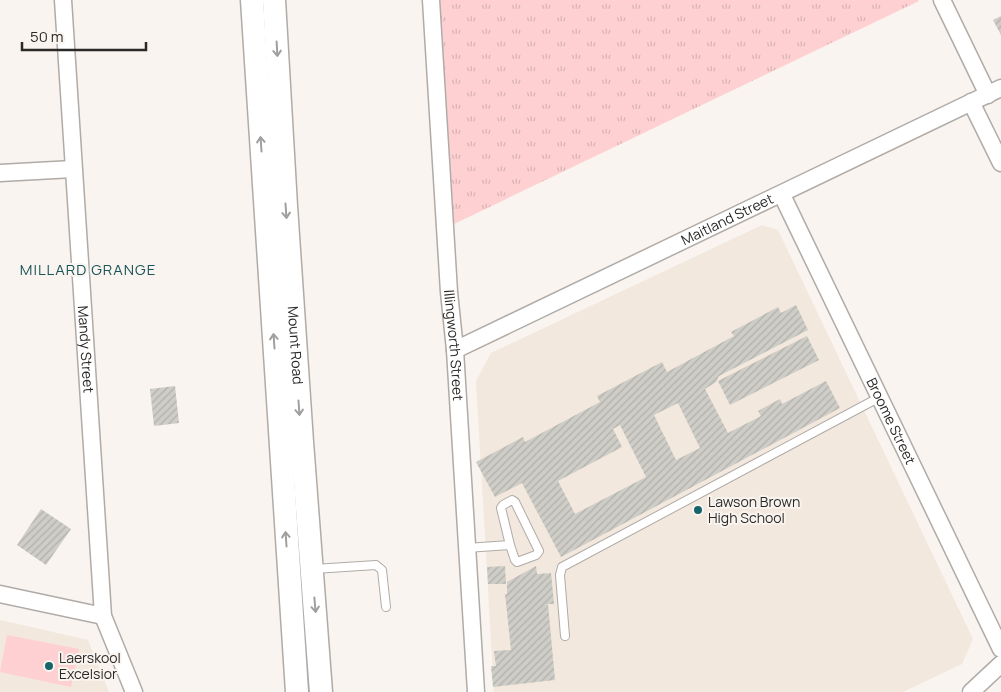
<svg xmlns="http://www.w3.org/2000/svg" width="1001" height="692" font-family="Manrope,sans-serif">
  <style>
    .built { fill: #f2e8dd }
    .grass { fill: #fed0d1 }
    .park { fill: url(#park-tufts) }
    .building { fill: url(#building-hatch); fill-rule: evenodd }
    .lines { fill: none; stroke-linecap: round; stroke-linejoin: round }
    .service-casing { stroke: #b0aba7; stroke-width: 10 }
    .minor-casing { stroke: #b0aba7; stroke-width: 19 }
    .secondary-casing { stroke: #b0aba7; stroke-width: 25 }
    .service { stroke: #fff; stroke-width: 8 }
    .minor { stroke: #fff; stroke-width: 16 }
    .secondary { stroke: #fff; stroke-width: 22 }
    .oneway { stroke: #a09f9e }
    .poi-dot { fill: #16656b; stroke: #f9f4ef; stroke-width: 2 }
    .labels { text-anchor: middle; stroke-width: 4; stroke-linejoin: round; paint-order: stroke }
    .street-label { font-size: 14px; fill: #2b2927; stroke: #f9f4ef }
    .poi-label { font-size: 14px; fill: #2b2927; stroke: #f9f4ef; text-anchor: start }
    .neighbourhood-label { font-size: 15px; letter-spacing: 1px; fill: #195559; stroke: #f9f4ef }
  </style>
  <defs>
    <pattern id="park-tufts" width="24" height="20" patternUnits="userSpaceOnUse" patternTransform="scale(1.25)"><rect width="24" height="20" fill="#fed0d1"/><path d="M3 7l-1-3M5 7V3M7 7l1-3M15 17l-1-3M17 17v-4M19 17l1-3" fill="none" stroke="#dab3b3"/></pattern>
    <pattern id="building-hatch" width="6" height="6" patternUnits="userSpaceOnUse" patternTransform="scale(1.25)"><rect width="6" height="6" fill="#cecdc7"/><path d="M-1 1l2-2M0 6l6-6M5 7l2-2" fill="none" stroke="#b1b0ab"/></pattern>
  </defs>
  <rect width="100%" height="100%" fill="#f9f4ef"/>
  <path class="built" d="M762,225L778,230L973,639L962,664L903,692H494L476,381L491,353Z
    M0,620L88,640L109,692H0Z"/>
  <path class="grass" d="M7,635L79,649L71,687L0,672Z"/>
  <path class="park" d="M440,0H918L919,1L454,224Z"/>
  <path class="building" d="M1001,16V35L993,20Z
    M796,305L808,330L719,376L716,382L705,389L728,433L761,416L758,411L780,399L782,404L826,381L840,408L561,557L522,483L495,497L476,462L523,437L525,442L600,402L597,396L662,362L667,372L734,336L731,332L778,307L781,313ZM678,403L700,448L676,460L654,415ZM620,425L646,477L575,514L558,481L622,447L613,429Z
    M807,336L819,360L730,405L718,381Z
    M175,386L179,423L154,426L150,389Z
    M41,509L71,529L46,565L17,545Z
    M505,566L506,584H488L487,567Z
    M536,566L537,574L551,573L554,604H548L555,680L493,687L491,666H496L494,651L511,650L505,594H507V582Z"/>
  <g class="lines">
    <defs>
      <path id="service" d="M466,548L510,545L501,508L503,505L512,500L515,502L539,551L536,555L517,562L515,560L510,545
        M314,569L376,565L382,570L386,607
        M565,636L560,575L562,567L880,397"/>
      <g id="minor">
        <path id="s1" d="M63,0L103,616L134,692"/>
        <path id="s2" d="M431,0L449,292L455,350L476,692"/>
        <path d="M942,0L988,95"/>
        <path d="M971,102L1001,163"/>
        <path d="M0,173L73,169"/>
        <path id="s3" d="M782,195L1001,649"/>
        <path id="s4" d="M455,350L1001,88"/>
        <path d="M0,594L103,616"/>
        <path d="M971,692L1001,664"/>
      </g>
      <g id="secondary">
        <path d="M252,0L297,692"/>
        <path id="s5" d="M274,0L286,206L302,442L321,692"/>
      </g>
    </defs>
    <use href="#service" class="service-casing"/>
    <use href="#minor" class="minor-casing"/>
    <use href="#secondary" class="secondary-casing"/>
    <use href="#service" class="service"/>
    <use href="#minor" class="minor"/>
    <use href="#secondary" class="secondary"/>
  </g>
  <defs><path id="oneway-shaft" d="M-6 0H5M1.5-3L5.5 0L1.5 3" fill="none" stroke-width="1.6" stroke-linecap="round" stroke-linejoin="round" transform="scale(1.25)"/></defs>
  <g class="oneway">
    <use href="#oneway-shaft" transform="translate(277 49) rotate(87)"/>
    <use href="#oneway-shaft" transform="translate(261 144) rotate(-94)"/>
    <use href="#oneway-shaft" transform="translate(286 211) rotate(86)"/>
    <use href="#oneway-shaft" transform="translate(274 341) rotate(-94)"/>
    <use href="#oneway-shaft" transform="translate(299 408) rotate(86)"/>
    <use href="#oneway-shaft" transform="translate(286 539) rotate(-94)"/>
    <use href="#oneway-shaft" transform="translate(315 605) rotate(85)"/>
  </g>
  <g class="poi-dot">
    <circle cx="698" cy="510" r="5"/>
    <circle cx="49" cy="666" r="5"/>
  </g>
  <g class="labels">
    <g class="street-label">
      <text dy="5" stroke="none"><textPath href="#s4" startOffset="302">Maitland Street</textPath></text>
      <text dy="5" stroke="none"><textPath href="#s5" startOffset="346">Mount Road</textPath></text>
      <text dy="5" stroke="none"><textPath href="#s2" startOffset="346">Illingworth Street</textPath></text>
      <text dy="5" stroke="none"><textPath href="#s1" startOffset="350">Mandy Street</textPath></text>
      <text dy="5" stroke="none"><textPath href="#s3" startOffset="251">Broome Street</textPath></text>
    </g>
    <g class="poi-label">
      <text x="708" y="507">Lawson Brown<tspan x="708" dy="16">High School</tspan></text>
      <text x="59" y="663">Laerskool<tspan x="59" dy="16">Excelsior</tspan></text>
    </g>
    <g class="neighbourhood-label">
      <text x="88" y="275">MILLARD GRANGE</text>
    </g>
  </g>
  <path d="M22 42v8h124v-8" fill="none" stroke="#2b2927" stroke-width="2.5"/>
  <text x="30" y="42" font-size="15" fill="#2b2927" stroke="#f9f4ef" stroke-width="4" paint-order="stroke">50 m</text>
</svg>
